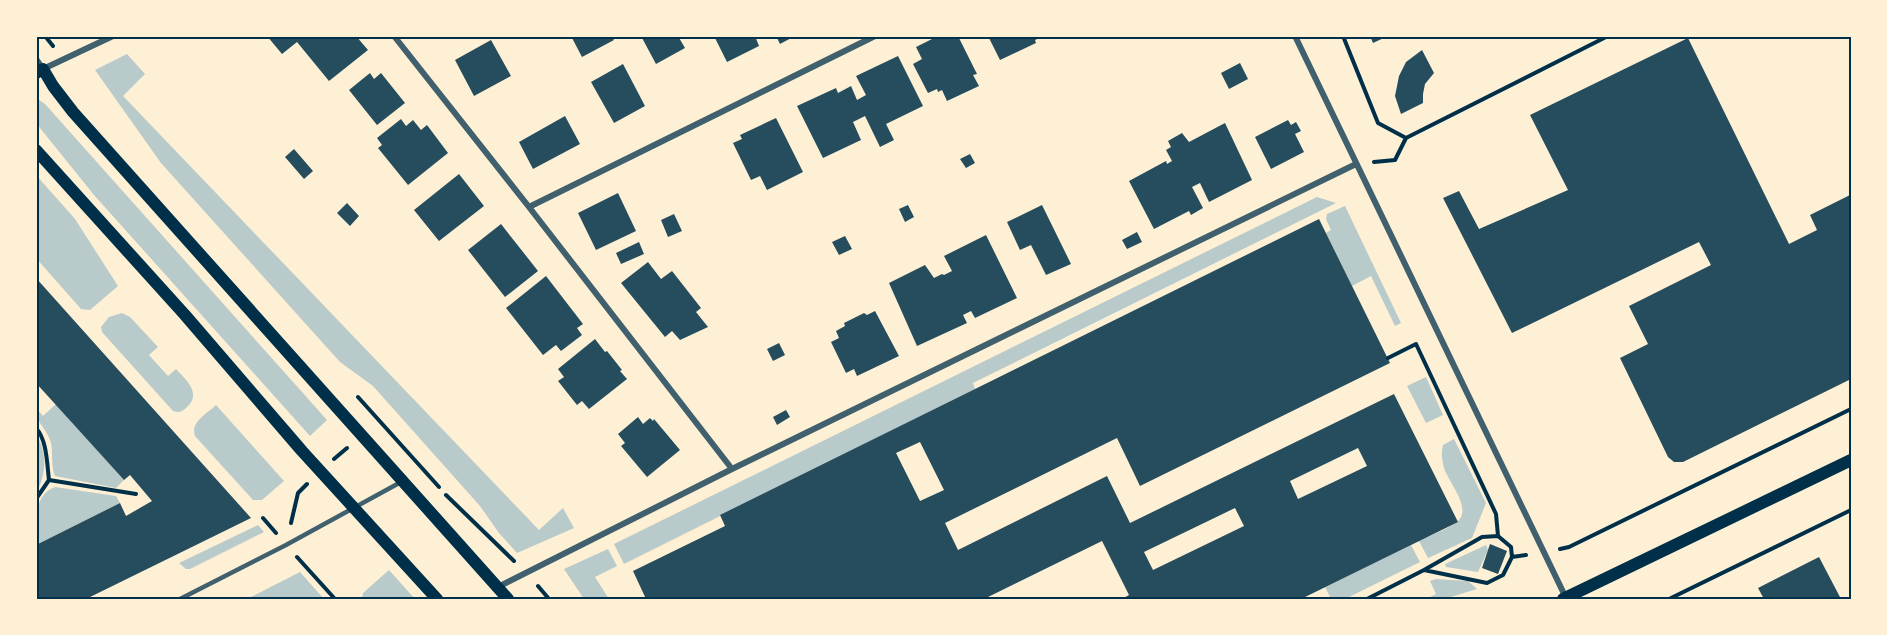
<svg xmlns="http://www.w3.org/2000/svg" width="1887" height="635" font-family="'Archivo Narrow',sans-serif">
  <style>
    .green { fill: #b9caca }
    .building { fill: #264d5e; fill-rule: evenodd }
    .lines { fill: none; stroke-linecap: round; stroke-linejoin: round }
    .path { stroke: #003049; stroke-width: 4 }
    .service { stroke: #3f606c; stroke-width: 4.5 }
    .minor { stroke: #3f606c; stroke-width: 6 }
    .secondary { stroke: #003049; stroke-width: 12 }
    .neatline { fill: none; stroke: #003049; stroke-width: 2 }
  </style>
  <rect width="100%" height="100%" fill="#fdf0d5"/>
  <path class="green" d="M127,54L145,74L123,96L539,530L563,508L574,528L517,553L499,533L480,506L373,386L340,362L161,163L95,70Z
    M36,98L45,104L327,420L310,436L94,195L36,123Z
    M36,175L75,219L118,286L90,310L81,309L36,258Z
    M1317,197L1336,203L973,383L975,389L624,564L614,544Z
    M1345,206L1401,323L1395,326L1371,276L1352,286L1326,233L1331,230L1326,219L1327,214Z
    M122,313L130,317L158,347L149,355L168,376L176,369C186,380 202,393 187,407C182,412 179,413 173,411L102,332L101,327L109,317Z
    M1426,377L1443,415L1426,423L1407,386Z
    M56,404L124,480L116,488L55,476C51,467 53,454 51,443C47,428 36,424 36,408L43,416Z
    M216,405L284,481L262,500H253L195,436C190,422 207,414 216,405Z
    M36,434C48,453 46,475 36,494Z
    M1454,439L1486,503L1472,538L1428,558L1419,541C1431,535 1446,530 1457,522C1473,509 1449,483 1444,468C1442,460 1441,453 1443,445Z
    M55,487L116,496L120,503L36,545C36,526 32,495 55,487Z
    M258,525L264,532L190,569H186L179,563Z
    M1411,545L1420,562L1345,599H1331L1325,587Z
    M1486,545L1488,550L1478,572L1446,567L1445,564Z
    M608,549L617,566L595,577L609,599H584L564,569Z
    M389,570L415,599H362L363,593Z
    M300,572L324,599H247Z
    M1436,579L1468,581L1477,589L1444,599H1426L1436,594L1430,581Z"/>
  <path class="building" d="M267,36H356L368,50L329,81L297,42L282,54Z
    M571,36H612L614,40L582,57Z
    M641,36H678L685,48L656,64Z
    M714,36H755L759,46L727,62Z
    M776,36H795L780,44Z
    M938,36H958L977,74L973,75L979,86L947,101L942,90L938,92L937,89L928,93L913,64L922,59L916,47Z
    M988,36H1044L1035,40L1036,43L1000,60Z
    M1370,36H1388L1373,43Z
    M1688,38L1789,244L1817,230L1810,215L1850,195L1851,196V379L1683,462H1674L1668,457L1620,358L1648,344L1629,306L1711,265L1699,242L1512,333L1443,198L1459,191L1479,229L1568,190L1530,115Z
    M491,40L511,76L474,96L455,60Z
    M1422,50L1434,73L1425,84L1423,94V103L1401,114L1395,96L1399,76L1406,62Z
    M898,56L923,106L886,124L894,140L880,147L865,116L853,122L861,140L823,158L797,106L836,88L838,93L851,86L857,100L866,95L856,76Z
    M1240,63L1248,79L1229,89L1221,73Z
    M623,64L645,106L614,123L591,82Z
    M370,73L374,79L381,73L405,103L377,125L349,90Z
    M565,116L580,144L533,169L519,142Z
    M776,118L803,172L767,190L760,176L751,180L733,143L742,139L740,135Z
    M401,119L406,126L413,120L421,130L427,125L448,153L408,185L378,148L382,145L377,138Z
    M1288,120L1291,125L1296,122L1301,131L1295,134L1304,152L1271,169L1255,137Z
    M1225,123L1252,180L1209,202L1200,183L1192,187L1203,208L1191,215L1189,211L1154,229L1129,181L1166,161L1167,164L1172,161L1166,150L1171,147L1168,141L1182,133L1189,142Z
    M294,149L313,171L304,179L285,157Z
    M970,154L975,163L966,168L960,159Z
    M459,174L484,206L439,241L414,210Z
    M618,193L636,231L596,250L578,213Z
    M347,203L359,216L350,226L337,213Z
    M908,205L914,217L905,222L899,209Z
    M1042,205L1071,264L1046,275L1031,245L1020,250L1007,222Z
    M674,214L682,231L668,237L661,220Z
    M1319,219L1390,363L1140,486L1117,438L945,523L958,550L1107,476L1130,523L1394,394L1458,522L1301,599H1122L1129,595L1102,541L984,599H646L633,571L725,526L720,515ZM920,442L944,490L920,501L896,453ZM1358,448L1367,466L1298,499L1290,481ZM1235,508L1244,526L1153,570L1144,552Z
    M501,224L538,271L505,297L468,250Z
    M1137,232L1142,242L1127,249L1122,240Z
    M986,235L1017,298L975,318L971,311L963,315L967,323L917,346L889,283L925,265L934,278L942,274L944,275L952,271L944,256Z
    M845,236L852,249L839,255L832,242Z
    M639,242L644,254L621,264L616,253Z
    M648,262L661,279L672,271L701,308L696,312L708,327L680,340L672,331L665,337L621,283Z
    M546,276L583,324L577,328L582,335L561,351L556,345L543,355L506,308Z
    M36,278L251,518L86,599H36V545L120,503L126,516L152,501L130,475L124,480L36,383Z
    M875,311L899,356L857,376L854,369L846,373L831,342L839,338L836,331L845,326L844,323L864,313L867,315Z
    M595,339L605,352L607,351L622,370L620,371L627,379L589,409L582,401L577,405L558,381L564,377L558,369Z
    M779,343L785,355L773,361L767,349Z
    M786,410L790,417L777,425L773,417Z
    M638,417L643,424L650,418L653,421L654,419L680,450L647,477L621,446L625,443L618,434Z
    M1490,544L1507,551L1498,574L1482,568Z
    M1819,557L1841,599H1764L1758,588Z"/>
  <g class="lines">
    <path class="path" d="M45,36L53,46
      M1343,36L1378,123L1406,138
      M1374,162L1395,160L1406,138L1608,36
      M1388,358L1416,344L1496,514L1498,536
      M358,397L439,487
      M36,428C47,440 47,464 49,480L36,499
      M334,459L347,448
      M49,480L136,494
      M446,495L514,561
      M263,518L276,533
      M291,523L298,493L307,484
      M1560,549L1569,547L1851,409
      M297,557L335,599
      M1512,557L1526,555
      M538,586L549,599
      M1367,599L1424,570L1482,537L1498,536L1511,547L1512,557L1503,575L1487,583L1424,570
      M1669,599L1851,510"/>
    <path class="service" d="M180,599L286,545L401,482"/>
    <path class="minor" d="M394,36L529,207L732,469
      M1295,36L1566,598
      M36,59L43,69L113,36
      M529,207L875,36
      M498,587L732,469L1356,164"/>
    <path class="secondary" d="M36,73L43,69L53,86L73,112L508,599
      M36,150L185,315L302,451L437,599
      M1563,599L1851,460"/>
  </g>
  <rect width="1887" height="635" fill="none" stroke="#fdf0d5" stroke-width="75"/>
  <rect x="38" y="38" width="1812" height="560" class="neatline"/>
</svg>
